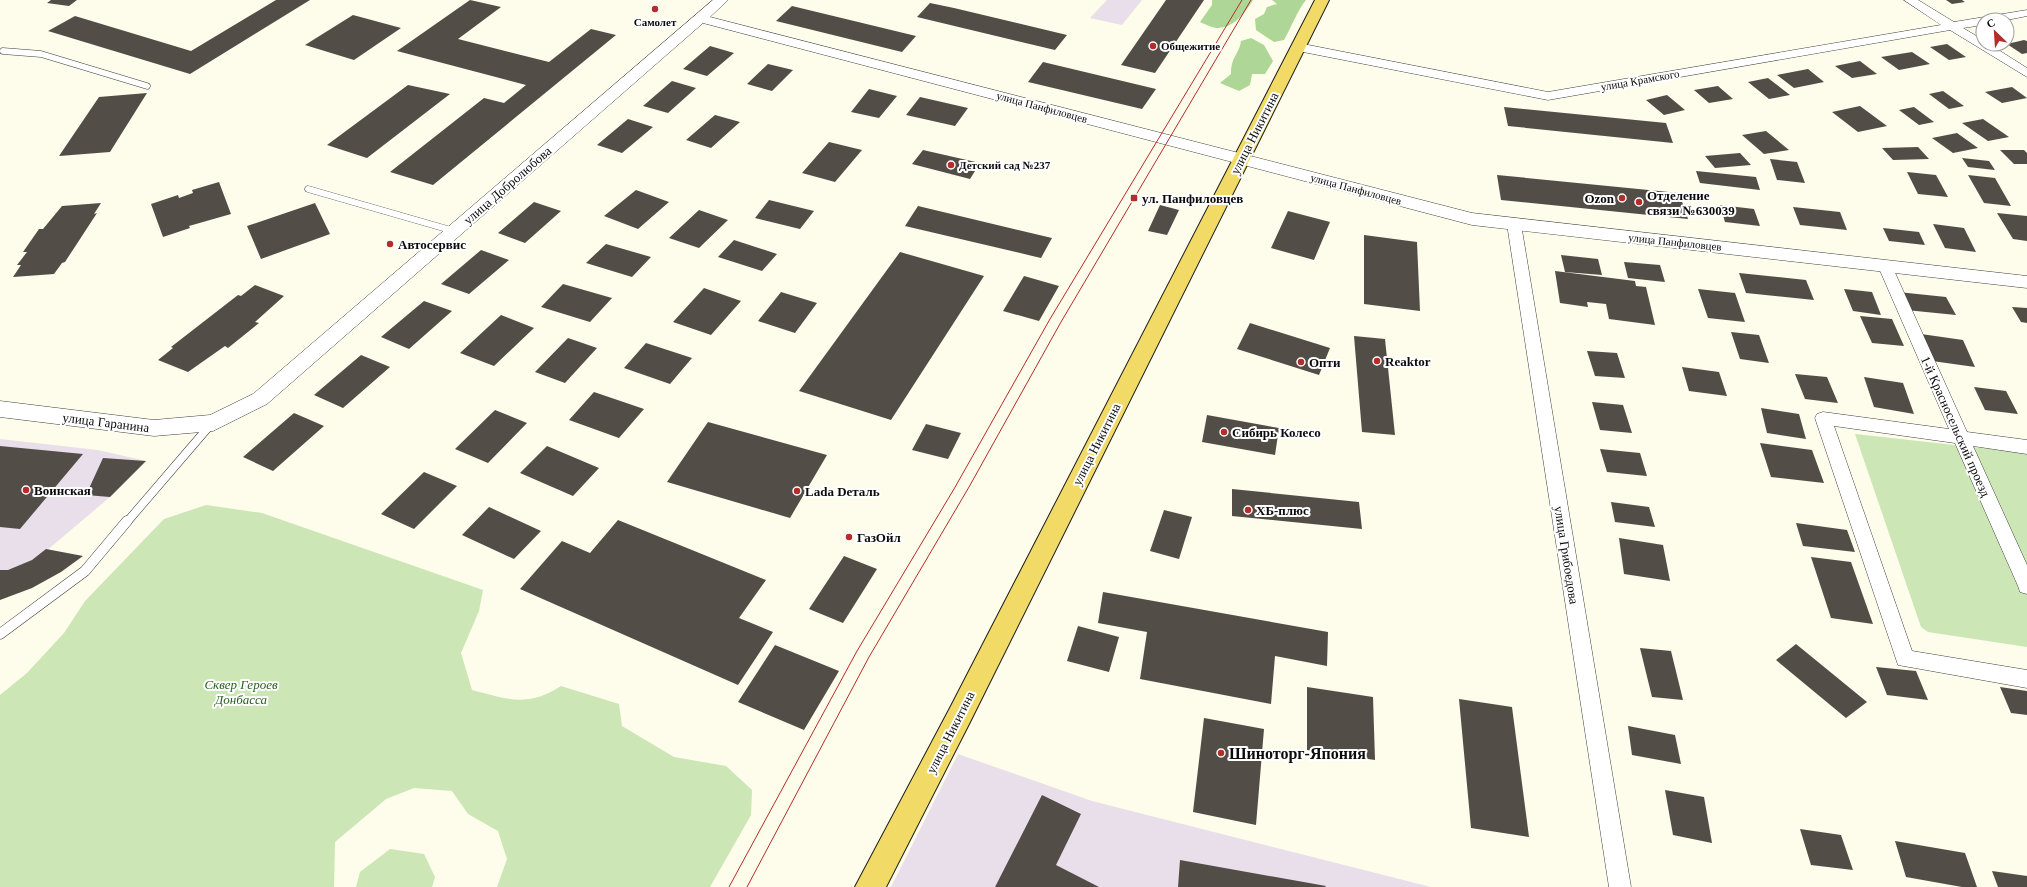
<svg xmlns="http://www.w3.org/2000/svg" width="2027" height="887" font-family="Georgia,serif">
  <style>
    .industrial { fill: #e9dfea }
    .green { fill: #cce6b6 }
    .forest { fill: #aed696 }
    .building { fill: #534d48 }
    .lines { fill: none; stroke-linecap: round; stroke-linejoin: round }
    .service-far2-casing { stroke: #3e3e3e; stroke-width: 7 }
    .service-far1-casing { stroke: #3e3e3e; stroke-width: 9 }
    .service-casing { stroke: #3e3e3e; stroke-width: 11 }
    .minor-casing { stroke: #3e3e3e; stroke-width: 1 }
    .tertiary-casing { stroke: #3e3e3e; stroke-width: 1 }
    .primary-casing { stroke: #1c1c1c; stroke-width: 2 }
    .service-far2 { stroke: #fff; stroke-width: 6 }
    .service-far1 { stroke: #fff; stroke-width: 8 }
    .service { stroke: #fff; stroke-width: 10 }
    .minor { fill: #fff; fill-rule: evenodd }
    .tertiary { fill: #fff; fill-rule: evenodd }
    .primary { fill: #f2da66; fill-rule: evenodd }
    .tram { stroke: #b42d2a; stroke-width: 1 }
    .poi-dot { fill: #b42d2a; stroke: #fff; stroke-width: 1.5 }
    .labels { text-anchor: middle; stroke-width: 4; stroke-linejoin: round; paint-order: stroke }
    .far-poi-label { font-size: 11px; font-weight: bold; fill: #0b0b0b; stroke: #fff; text-anchor: start }
    .far-street-label { font-size: 11px; fill: #0b0b0b; stroke: #fff }
    .street-label { font-size: 13px; fill: #0b0b0b; stroke: #fff }
    .poi-label { font-size: 13px; font-weight: bold; fill: #0b0b0b; stroke: #fff; text-anchor: start }
    .park-label { font-size: 13px; font-style: italic; fill: #285f1f; stroke: #fff }
    .near-poi-label { font-size: 16px; font-weight: bold; fill: #0b0b0b; stroke: #fff; text-anchor: start }
  </style>
  <rect width="100%" height="100%" fill="#fefcea"/>
  <path class="industrial" d="M1107,0H1142L1122,25L1090,18Z
    M0,439L98,450L146,461L110,497L0,590Z
    M958,754L1092,801L1431,887H891Z"/>
  <path class="green" d="M1855,434L2027,453V647L1928,632L1921,627Z
    M206,505L262,513L483,590L479,611L461,653L472,690C507,699 527,708 561,686L619,704L622,726L674,757L726,766L752,790L751,815L710,887H497L507,859L498,831L468,814L452,791L414,788L386,799L335,842L334,887H0V695L27,673L64,633L85,601L164,519Z
    M390,849L424,854L435,877L432,887H356L360,872Z"/>
  <path class="forest" d="M1212,0H1253C1245,13 1233,29 1216,28C1211,27 1205,24 1200,22L1212,5Z
    M1272,0H1306C1297,11 1292,26 1284,40L1274,42L1256,30L1255,19L1264,14L1267,7L1277,4Z
    M1251,38L1264,45L1273,61L1265,74H1252L1250,85L1239,91L1220,83L1231,74C1231,56 1239,55 1241,41Z"/>
  <path class="building" d="M51,0H77L69,6L47,3Z
    M276,0H310L190,74L48,31L75,16L191,51Z
    M470,0L501,7L458,39L549,62L591,29L616,35L433,185L390,172L484,98L504,103L526,85L397,51Z
    M1166,0H1204L1155,73L1121,65Z
    M1946,0H1962L1965,2L1952,4Z
    M930,3L954,8L1067,35L1055,50L917,17Z
    M792,6L916,36L902,52L776,21Z
    M353,15L401,28L354,60L305,45Z
    M2024,40L2027,41V53L2022,54L2007,44Z
    M1947,44L1966,57L1949,60L1930,47Z
    M710,46L734,53L707,76L683,69Z
    M1912,52L1930,64L1899,70L1881,57Z
    M1860,61L1877,74L1852,78L1835,66Z
    M1043,62L1156,89L1142,109L1028,82Z
    M768,64L793,70L772,91L747,84Z
    M1808,69L1824,82L1794,88L1777,75Z
    M1768,78L1790,95L1769,99L1748,82Z
    M672,81L696,88L668,113L643,106Z
    M408,85L450,94L367,158L327,145Z
    M1718,86L1733,99L1709,103L1694,90Z
    M2012,87L2027,98L2002,103L1985,92Z
    M869,89L897,96L879,118L851,112Z
    M1943,91L1964,106L1949,109L1929,94Z
    M147,93L110,152L59,156L99,97Z
    M1667,95L1685,110L1664,115L1646,100Z
    M920,97L968,108L955,126L906,115Z
    M1860,106L1887,126L1858,132L1832,112Z
    M1504,107L1666,123L1673,143L1508,126Z
    M1914,107L1934,122L1919,125L1899,110Z
    M715,115L740,122L711,148L686,140Z
    M628,119L653,127L622,153L597,145Z
    M1983,119L2009,137L1988,141L1962,123Z
    M1766,131L1789,150L1764,154L1742,135Z
    M1957,133L1978,148L1953,153L1932,138Z
    M829,142L862,150L835,182L802,173Z
    M1918,147L1929,159L1893,160L1882,148Z
    M923,150L980,163L970,179L912,164Z
    M2000,150H2024L2027,153V164H2014Z
    M1740,153L1751,165L1715,168L1705,156Z
    M1962,158L1989,161L1995,170L1968,167Z
    M1770,159L1797,162L1805,183L1777,180Z
    M1696,171L1756,177L1760,190L1700,183Z
    M1907,172L1936,175L1948,197L1918,194Z
    M1497,175L1679,193L1688,219L1501,200Z
    M1968,175L1995,178L2011,206L1984,203Z
    M219,182L231,214L189,226L190,228L163,237L151,204L178,195L179,198L193,193L192,190Z
    M636,190L669,202L638,229L604,216Z
    M769,200L814,211L800,229L755,218Z
    M534,202L561,211L525,243L498,233Z
    M101,203L94,214L97,213L65,262L62,263L54,274L13,277L21,265H17L27,252H23L39,229H43L62,206Z
    M315,203L330,234L261,259L247,226Z
    M1160,205L1179,210L1167,235L1148,231Z
    M1720,205L1754,209L1760,226L1725,222Z
    M918,206L1052,238L1041,258L905,226Z
    M1793,207L1840,212L1847,230L1800,225Z
    M699,210L728,220L699,248L669,238Z
    M1288,211L1330,222L1314,260L1271,248Z
    M1997,213L2027,216V241L2013,239Z
    M1933,224L1964,228L1976,252L1945,248Z
    M1883,228L1919,232L1925,245L1889,241Z
    M1364,235L1417,242L1420,311L1364,304Z
    M734,240L777,254L762,271L718,257Z
    M606,244L651,257L632,277L586,263Z
    M481,250L509,260L469,294L441,284Z
    M900,252L984,276L891,420L799,391Z
    M1561,255L1598,259L1602,275L1565,272Z
    M1624,262L1660,265L1665,282L1628,278Z
    M1555,271L1635,281L1636,286L1646,287L1655,325L1609,319L1606,304L1587,302L1588,307L1560,303Z
    M1739,273L1806,280L1814,300L1746,293Z
    M1024,276L1059,286L1039,321L1003,311Z
    M563,284L612,298L590,322L541,307Z
    M255,285L284,296L255,322L259,323L228,348L225,346L188,372L158,360L173,348L171,347L238,295L241,296Z
    M704,288L741,301L711,335L673,322Z
    M1698,289L1735,293L1745,322L1708,318Z
    M1844,289L1872,292L1881,315L1853,311Z
    M781,292L817,303L795,333L758,321Z
    M1898,292L1946,297L1956,315L1906,310Z
    M424,301L452,311L409,349L381,337Z
    M2012,307L2027,308V323L2021,322Z
    M501,315L534,328L494,366L460,353Z
    M1860,316L1892,319L1904,346L1872,343Z
    M1250,323L1330,348L1319,375L1237,349Z
    M1731,332L1759,335L1769,363L1740,359Z
    M1921,334L1963,340L1975,367L1932,361Z
    M1354,336L1385,339L1395,435L1362,432Z
    M568,338L597,348L565,383L535,372Z
    M646,343L692,358L670,384L624,368Z
    M1587,351L1617,353L1625,378L1595,376Z
    M361,355L390,367L343,408L314,395Z
    M1682,367L1719,372L1727,396L1689,391Z
    M1795,374L1827,377L1838,403L1805,399Z
    M1864,377L1903,383L1914,414L1874,407Z
    M1974,387L2006,391L2018,414L1985,410Z
    M594,392L644,409L619,438L569,420Z
    M1592,402L1623,405L1632,433L1600,430Z
    M1761,408L1799,414L1806,439L1767,433Z
    M495,410L527,423L488,463L455,449Z
    M294,413L324,426L273,471L243,457Z
    M1207,415L1279,428L1275,455L1202,442Z
    M708,422L827,455L790,518L667,482Z
    M926,424L961,433L948,459L912,450Z
    M1760,443L1812,450L1824,483L1771,477Z
    M0,446L83,454L20,529L0,527Z
    M547,446L599,468L573,496L520,473Z
    M1600,449L1640,453L1647,476L1607,472Z
    M103,458L146,461L110,497L86,495Z
    M424,472L457,486L414,529L381,514Z
    M1232,489L1359,502L1362,529L1232,516Z
    M1611,502L1649,507L1655,527L1615,522Z
    M489,507L541,531L514,559L462,535Z
    M1164,510L1192,517L1179,559L1150,551Z
    M618,520L766,580L739,618L773,632L738,685L520,589L562,541L590,553Z
    M1796,523L1847,530L1855,552L1803,546Z
    M1619,538L1663,545L1670,581L1624,574Z
    M46,549L83,556L61,572L32,588L0,600V570H8L32,560Z
    M844,556L877,569L843,623L809,609Z
    M1811,557L1851,562L1873,624L1831,618Z
    M1103,592L1328,632L1327,666L1275,656L1271,704L1140,679L1147,632L1098,623Z
    M1078,626L1119,637L1109,672L1067,661Z
    M1796,644L1867,702L1846,718L1776,660Z
    M775,645L839,671L804,730L738,702Z
    M1640,648L1671,651L1683,700L1652,697Z
    M1876,667L1916,671L1928,700L1887,695Z
    M1307,687L1373,697L1375,760L1307,750Z
    M2000,687L2027,691V715L2011,713Z
    M1459,699L1512,707L1529,837L1471,828Z
    M1204,718L1264,729L1256,825L1193,812Z
    M1628,726L1675,735L1681,764L1632,755Z
    M1665,790L1704,797L1712,843L1673,835Z
    M1042,795L1081,814L1056,865L1099,887H995Z
    M1800,829L1841,835L1853,870L1811,865Z
    M1895,841L1965,853L1977,887H1962L1906,877Z
    M1180,860L1326,886L1325,887H1178Z
    M1992,871L2027,876V887H1998Z"/>
  <g class="lines">
    <defs>
      <path id="service-far2" d="M3,51L41,54L147,86
        M308,189L454,231"/>
      <path id="service-far1" d="M127,522L212,423"/>
      <path id="service" d="M0,634L85,571L127,521"/>
      <path id="minor" d="M1904,0H1918L1954,22L2027,10V16L2007,20H1983V25L1963,28L1983,40V44H1989L2027,68V77L1950,30L1548,100L1298,51L1292,47L1298,43L1548,92L1941,25Z
        M1514,219L1519,221L1521,224L1631,887H1609L1507,224L1509,221Z
        M1885,261L1890,263L1892,266L1967,432L2027,440V454L1973,446L2027,565V594L2020,592L2018,586L1955,443L1834,426L1912,651L2027,670V688L1898,665L1815,418L1817,414L1823,412L1949,429L1878,266L1880,263Z"/>
      <path id="tertiary" d="M713,0H728L710,17L1472,213L2027,276V288L1472,225L703,23L267,404L213,431L154,436L0,417V401L154,420L210,415L253,394Z"/>
      <path id="primary" d="M1315,0H1329L969,724L886,887H855L951,706Z"/>
    </defs>
    <use href="#service-far2" class="service-far2-casing"/>
    <use href="#service-far1" class="service-far1-casing"/>
    <use href="#service" class="service-casing"/>
    <use href="#minor" class="minor-casing"/>
    <use href="#tertiary" class="tertiary-casing"/>
    <use href="#primary" class="primary-casing"/>
    <use href="#service-far2" class="service-far2"/>
    <use href="#service-far1" class="service-far1"/>
    <use href="#service" class="service"/>
    <use href="#minor" class="minor"/>
    <use href="#tertiary" class="tertiary"/>
    <use href="#primary" class="primary"/>
    <path class="tram" d="M729,887L857,651L954,489L1050,319L1242,0
      M747,887L869,657L969,487L1061,322L1251,0"/>
  </g>
  <g class="poi-dot">
    <circle cx="655" cy="9" r="4"/>
    <circle cx="1153" cy="46" r="4"/>
    <circle cx="951" cy="165" r="4"/>
    <rect x="1130" y="194" width="8" height="8" rx="2"/>
    <circle cx="1622" cy="198" r="4"/>
    <circle cx="1639" cy="202" r="4"/>
    <circle cx="390" cy="244" r="4"/>
    <circle cx="1377" cy="361" r="4"/>
    <circle cx="1301" cy="362" r="4"/>
    <circle cx="1224" cy="432" r="4"/>
    <circle cx="26" cy="490" r="4"/>
    <circle cx="797" cy="491" r="4"/>
    <circle cx="1248" cy="510" r="4"/>
    <circle cx="849" cy="537" r="4"/>
    <circle cx="1221" cy="753" r="4"/>
  </g>
  <g class="labels">
    <g class="far-poi-label">
      <text x="655" y="26" text-anchor="middle">Самолет</text>
      <text x="1161" y="50">Общежитие</text>
      <text x="959" y="169">Детский сад №237</text>
    </g>
    <g class="far-street-label">
      <text transform="translate(1640 80) rotate(-10)" y="4">улица Крамского</text>
      <text transform="translate(1042 107) rotate(15)" y="4">улица Панфиловцев</text>
      <text transform="translate(1356 189) rotate(15)" y="4">улица Панфиловцев</text>
      <text transform="translate(1675 242) rotate(6)" y="4">улица Панфиловцев</text>
    </g>
    <g class="street-label">
      <text transform="translate(1254 133) rotate(-63)" y="5">улица Никитина</text>
      <text transform="translate(507 185) rotate(-41)" y="5">улица Добролюбова</text>
      <text transform="translate(106 422) rotate(7)" y="5">улица Гаранина</text>
      <text transform="translate(1956 426) rotate(66)" y="5">1-й Красносельский проезд</text>
      <text transform="translate(1096 444) rotate(-63)" y="5">улица Никитина</text>
      <text transform="translate(1567 555) rotate(81)" y="5">улица Грибоедова</text>
      <text transform="translate(950 732) rotate(-63)" y="5">улица Никитина</text>
    </g>
    <g class="poi-label">
      <text x="1647" y="200">Отделение<tspan x="1647" dy="15">связи №630039</tspan></text>
      <text x="1142" y="203">ул. Панфиловцев</text>
      <text x="1614" y="203" text-anchor="end">Ozon</text>
      <text x="398" y="249">Автосервис</text>
      <text x="1385" y="366">Reaktor</text>
      <text x="1309" y="367">Опти</text>
      <text x="1232" y="437">Сибирь Колесо</text>
      <text x="34" y="495">Воинская</text>
      <text x="805" y="496">Lada Dеталь</text>
      <text x="1256" y="515">ХБ-плюс</text>
      <text x="857" y="542">ГазОйл</text>
    </g>
    <g class="park-label">
      <text x="241" y="689">Сквер Героев<tspan x="241" dy="15">Донбасса</tspan></text>
    </g>
    <g class="near-poi-label">
      <text x="1229" y="759">Шиноторг-Япония</text>
    </g>
  </g>
  <g transform="translate(1995 32) rotate(335)"><circle r="19" fill="#ffffff" stroke="#9d9d9d"/>
  <path d="M0-3L7 15L0 10L-7 15Z" fill="#b42d2a"/>
  <text y="-6" font-size="11" font-weight="bold" text-anchor="middle" fill="#0b0b0b">С</text>
  </g>
</svg>
